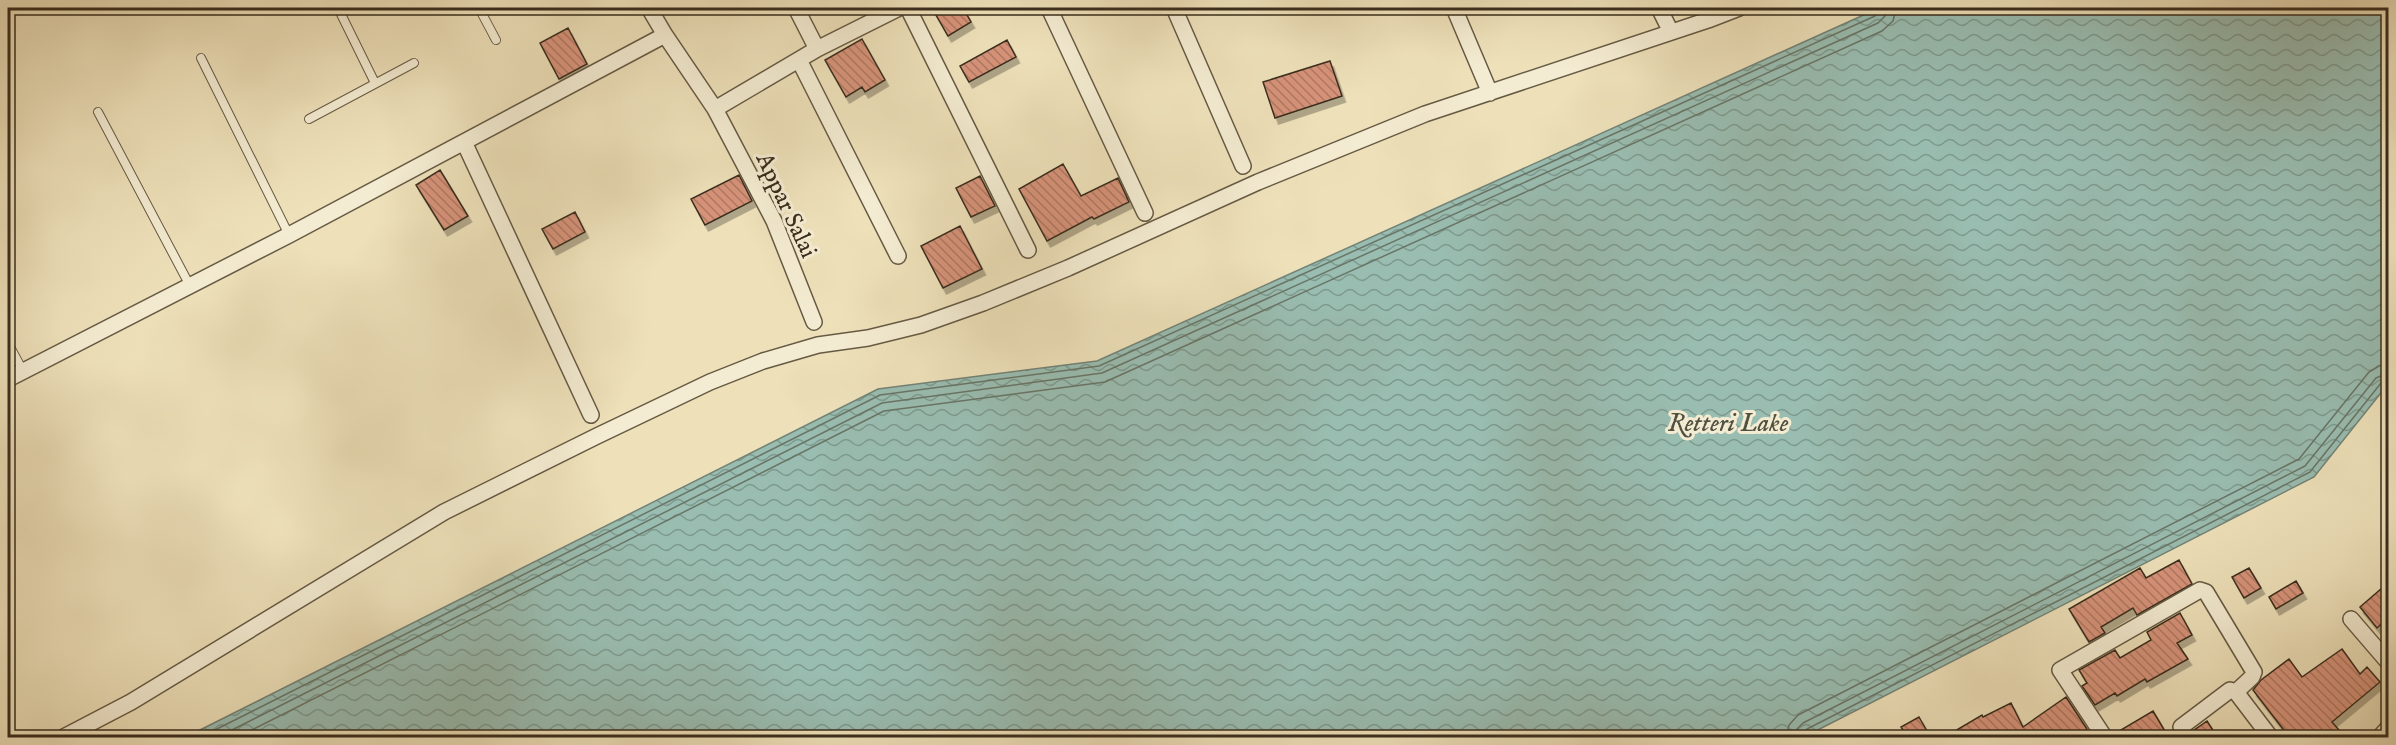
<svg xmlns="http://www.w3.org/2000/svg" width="2396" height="745" font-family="'IM FELL English',serif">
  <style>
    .water { fill: url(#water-waves); stroke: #738376; stroke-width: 1.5 }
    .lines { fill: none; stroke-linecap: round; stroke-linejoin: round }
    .shore { stroke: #697567; stroke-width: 1.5 }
    .building { fill: url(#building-back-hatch); stroke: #392d1d; stroke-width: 1.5; filter: url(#shadow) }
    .service-casing { stroke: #665a44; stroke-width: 10 }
    .minor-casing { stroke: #665a44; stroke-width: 18 }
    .service { stroke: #f4ecd2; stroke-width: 8 }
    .minor { stroke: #f4ecd2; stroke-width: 15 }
    .labels { text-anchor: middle; stroke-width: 6; stroke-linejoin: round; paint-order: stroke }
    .street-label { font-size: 24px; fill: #392d1d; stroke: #f4ecd2 }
    .water-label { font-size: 26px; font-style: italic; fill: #515142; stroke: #f4ecd2 }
  </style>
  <defs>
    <pattern id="water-waves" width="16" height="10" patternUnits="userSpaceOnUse" patternTransform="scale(1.5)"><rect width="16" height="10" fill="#99bdb1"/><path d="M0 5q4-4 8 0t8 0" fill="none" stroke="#7e9a8f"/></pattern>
    <pattern id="building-back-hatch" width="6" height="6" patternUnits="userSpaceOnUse" patternTransform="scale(1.5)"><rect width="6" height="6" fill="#d7937a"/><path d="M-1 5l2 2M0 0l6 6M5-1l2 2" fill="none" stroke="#af7863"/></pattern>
    <filter id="shadow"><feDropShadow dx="3.5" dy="6" stdDeviation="0" flood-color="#0004"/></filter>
  </defs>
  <rect width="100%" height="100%" fill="#eee1ba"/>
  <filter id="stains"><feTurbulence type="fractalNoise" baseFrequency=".00333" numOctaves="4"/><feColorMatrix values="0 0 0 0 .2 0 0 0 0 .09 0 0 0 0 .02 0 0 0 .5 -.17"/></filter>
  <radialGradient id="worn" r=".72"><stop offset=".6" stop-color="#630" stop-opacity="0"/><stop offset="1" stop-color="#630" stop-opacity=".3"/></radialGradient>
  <path class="water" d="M1879,8H2388V384L2314,477L1804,737H186L878,389L1097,361Z"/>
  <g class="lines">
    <path class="shore" d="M199,738L880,395L1099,366L1875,16L1879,8
      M216,738L882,403L1102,373L1878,23L1885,16L1887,8
      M236,738L884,411L1105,382L1882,31L1893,21L1896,8
      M1786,738L1789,725L1798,715L2299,459L2369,372L2379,366L2388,364
      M1795,738L1797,729L1803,723L2305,466L2376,378L2388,373
      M1803,738L1807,729L2310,472L2381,383L2388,381"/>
  </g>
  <path class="building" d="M932,8H963L971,22L948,36Z
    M568,28L587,64L559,79L540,43Z
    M862,39L885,80L865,92L862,87L846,97L825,60Z
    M1007,40L1016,57L969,82L960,66Z
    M1330,61L1342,96L1275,118L1263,82Z
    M1063,164L1081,196L1118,178L1129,202L1094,219L1092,217L1047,241L1019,189Z
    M440,170L468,216L444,230L416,185Z
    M739,175L752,201L705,225L691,199Z
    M980,176L995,206L971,217L956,188Z
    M575,212L585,232L553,249L542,229Z
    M960,226L982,269L943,288L921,246Z
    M2179,560L2192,584L2137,615L2133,608L2101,627L2105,633L2089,642L2069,609L2140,568L2146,578Z
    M2249,568L2261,588L2244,598L2232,577Z
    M2296,581L2303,593L2276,609L2269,597Z
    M2388,583V618L2377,628L2360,607Z
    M2180,613L2192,635L2177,643L2188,659L2147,682L2145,679L2117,696L2115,693L2095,705L2082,686L2087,683L2079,670L2115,650L2120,658L2151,640L2147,632Z
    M2342,649L2360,674L2367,667L2380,682L2332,722L2346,738H2290L2253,690L2261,680L2289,659L2302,677Z
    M2066,697L2087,729L2074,738H1943L1982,715L1983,717L2011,703L2023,727Z
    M2153,711L2169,738H2115L2114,734Z
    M1919,717L1931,738H1908L1901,727Z
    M2207,721L2218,738H2182L2187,735Z"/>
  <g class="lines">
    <defs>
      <path id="service" d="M338,8L375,83
        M479,8L496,40
        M201,58L289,235
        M98,112L189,284
        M309,119L414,63
        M8,343L23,371"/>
      <path id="minor" d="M649,8L665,35
        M796,8L817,49
        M908,8L1028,250
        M1049,8L1145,213
        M1174,8L1243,166
        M1454,8L1490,93
        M1659,8L1671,32
        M799,60L898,256
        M715,109L817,49L899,8
        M464,142L591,415
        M8,379L289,235L665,35L715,109L774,221L814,322
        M2351,619L2388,662
        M2181,727L2230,690L2236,692L2271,738
        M62,738L131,702L444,512L597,436L710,382L763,361L818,345L868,338L921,325L983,303L1068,268L1258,182L1425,114L1708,20L1739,8
        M2105,738L2060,670L2200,590L2206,592L2254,672L2252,677L2236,692
        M2379,738L2388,728"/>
    </defs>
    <use href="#service" class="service-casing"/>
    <use href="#minor" class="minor-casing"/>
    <use href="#service" class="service"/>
    <use href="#minor" class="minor"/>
  </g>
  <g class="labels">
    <g class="street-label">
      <text transform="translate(787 205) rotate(65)" y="8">Appar Salai</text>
    </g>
    <g class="water-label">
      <text x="1728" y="431">Retteri Lake</text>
    </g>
  </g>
  <rect width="2396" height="745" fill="none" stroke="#eee1ba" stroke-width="30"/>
  <rect x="9" y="9" width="2378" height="727" fill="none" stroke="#392d1d" stroke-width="3"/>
  <rect x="15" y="15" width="2366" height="715" fill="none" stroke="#392d1d" stroke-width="1.5"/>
  <rect width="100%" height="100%" filter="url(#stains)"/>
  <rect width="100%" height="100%" fill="url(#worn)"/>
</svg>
